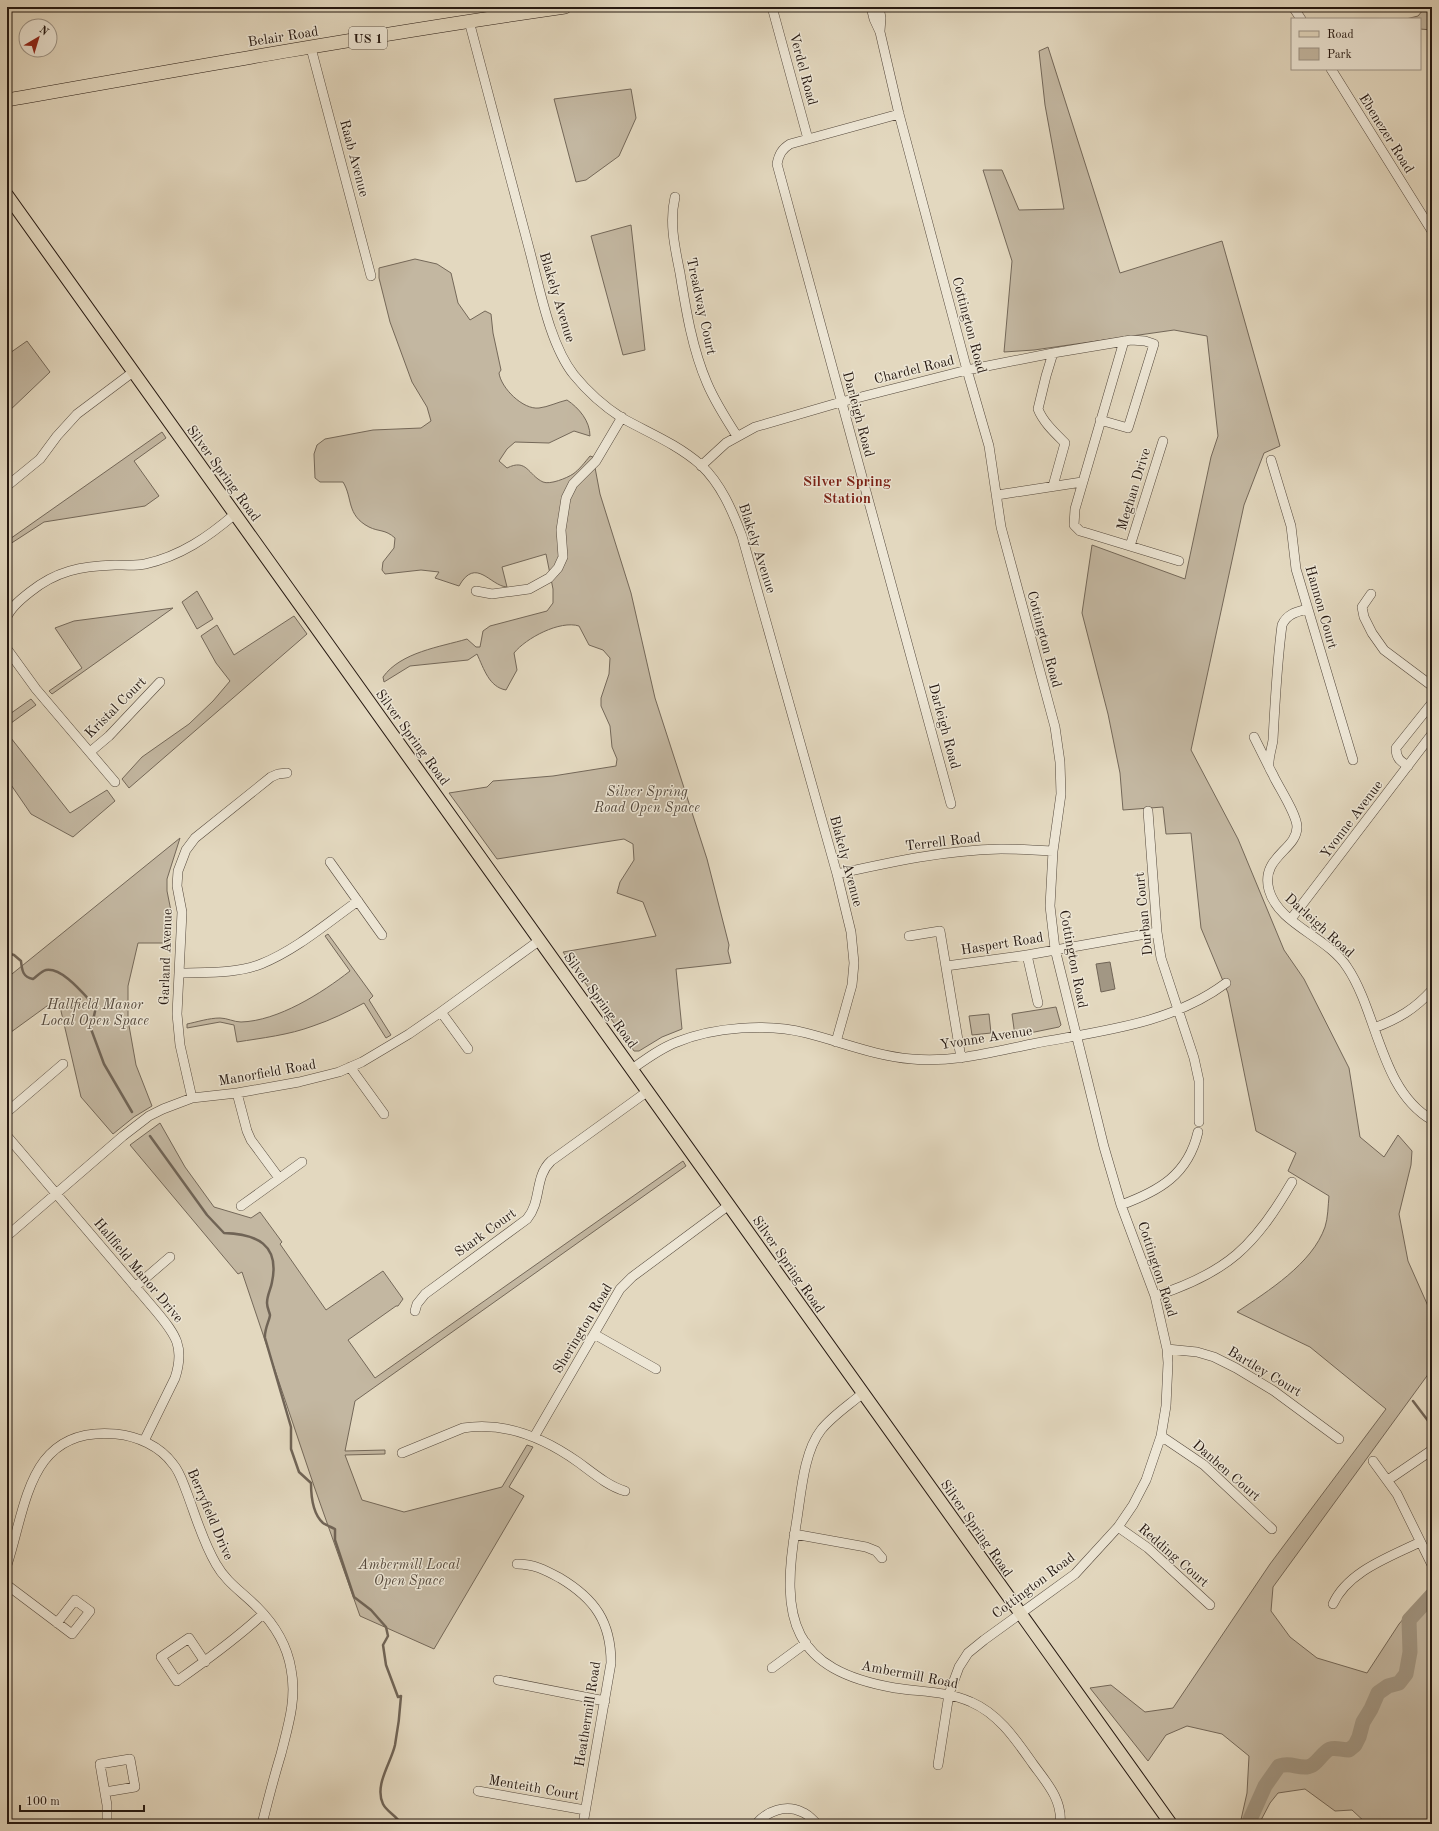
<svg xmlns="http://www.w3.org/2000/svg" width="1439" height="1831" font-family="'Old Standard TT',serif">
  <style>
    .green { fill: #c3b7a1; stroke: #746859 }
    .water { fill: #a29784; stroke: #706456 }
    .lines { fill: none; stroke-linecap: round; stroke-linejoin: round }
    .stream { stroke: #706456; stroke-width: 2.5 }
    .river { stroke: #a29784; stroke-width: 15 }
    .minor-casing { stroke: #54483c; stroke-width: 10 }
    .major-casing { stroke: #251811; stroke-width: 14 }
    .highway-casing { stroke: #251811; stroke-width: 14 }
    .minor { stroke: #ede6d5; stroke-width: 9 }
    .major { stroke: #e3d8bf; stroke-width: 12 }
    .highway { stroke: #e3d8bf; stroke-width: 13 }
    .labels { text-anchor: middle; stroke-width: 3; stroke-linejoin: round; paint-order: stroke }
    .shield { fill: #ede6d5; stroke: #61564c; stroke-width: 1 }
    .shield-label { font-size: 13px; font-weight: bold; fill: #251811 }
    .street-label { font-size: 14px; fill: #251811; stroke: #ede6d5 }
    .park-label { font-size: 14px; font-style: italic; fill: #54483c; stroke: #ede6d5 }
    .neighbourhood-label { font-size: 15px; font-weight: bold; fill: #7a1f14; stroke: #ede6d5 }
  </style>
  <rect width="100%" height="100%" fill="#e3d8bf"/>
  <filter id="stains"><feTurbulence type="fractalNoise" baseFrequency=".005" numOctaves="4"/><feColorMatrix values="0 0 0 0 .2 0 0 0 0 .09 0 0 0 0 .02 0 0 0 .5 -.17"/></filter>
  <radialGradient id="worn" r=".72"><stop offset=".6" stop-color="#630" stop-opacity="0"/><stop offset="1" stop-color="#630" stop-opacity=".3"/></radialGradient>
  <path class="green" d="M1432,8V30L1420,29V19H1406L1418,16L1423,10Z
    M1048,47L1120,273L1222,241L1280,446L1264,453L1244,505L1191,750L1238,839L1284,950L1304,979L1349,1068L1360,1137L1384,1157L1398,1135L1412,1151L1411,1165L1399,1214L1408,1261L1432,1315V1369L1273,1587L1271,1611L1290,1637L1317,1658L1367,1673L1399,1624L1432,1585V1824H1367L1352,1810L1335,1811L1305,1789L1278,1793L1270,1803L1259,1824H1240L1247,1793L1249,1756L1222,1734L1187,1726L1166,1735L1148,1761L1090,1688L1111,1685L1145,1712L1173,1708L1270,1564L1386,1409L1310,1347L1237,1312C1268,1291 1312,1264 1325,1227C1328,1218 1328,1206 1329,1196L1288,1171L1296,1153L1256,1131L1228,993L1201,928L1191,833L1166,834L1163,807L1123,810L1120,773L1108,714L1082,613L1092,545L1185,579L1211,457L1218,436L1207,336L1174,330L1034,350L1004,352L1012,261L983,170H1002L1019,210L1064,209L1045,105L1039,51Z
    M631,89L636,118L619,156L586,180L576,182L554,99Z
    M631,225L645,350L623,355L591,236Z
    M415,259L437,264L451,273L458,303L470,320L485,311L491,314L493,333L501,370L499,373C501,388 523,410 539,408C548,407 558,402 567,400C579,408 590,421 590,436L574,431L549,443L515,442L507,449L499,461L507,468C527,458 528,475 543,482C550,485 567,478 573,474C579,470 585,462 590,456L593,457L600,494L631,593L655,698L707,859L729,945L728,951L731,963L676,969L682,1029L662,1037L639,1051H634L563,952L656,936L643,902L617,893L620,882L634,860L633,844L624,839L497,859L449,793L487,787L493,781L553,776L616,766L617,759L612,747L610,726L601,706V698L609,674L610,658L603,650L589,645L579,626C560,620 526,638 514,653L517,670L506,690C489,687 484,669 477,654L468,660L410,666L384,682L383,677C401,652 440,647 467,639L476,647H480L483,631L490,626L547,611L553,603V589L546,554L502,567L507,587C490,586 476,556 459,586L435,578L439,572L421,570L385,574L382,570L383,562L394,548L395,538C385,529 379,532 369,527C346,515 353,498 343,482H320L315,478L314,454L317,445L325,439L373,430L421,428L431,421L427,407L412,382L390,322L379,278V268Z
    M27,341L50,372L7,413V355Z
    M162,432L166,438L134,461L159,496L145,506L44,522L7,546V541Z
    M197,591L213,619L197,629L182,602Z
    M173,608L52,694L49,691L82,668L55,628L74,621Z
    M294,616L307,634L129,788L122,779L142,757L189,724L213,701L230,681L216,663L201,636L217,625L234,655Z
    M31,699L36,705L7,726V716Z
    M7,733L70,813L107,790L115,801L73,837L31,814L7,779Z
    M180,838L167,879V891L172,916L170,943H138L128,986V1020L136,1065L152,1106L134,1117L113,1134L81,1097L58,998L7,1035V978Z
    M328,934L373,996L369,1000L391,1035L386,1038L364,1003C347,1012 331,1020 313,1026C289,1035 262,1038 237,1042L234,1025L220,1022L187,1028V1024C197,1022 209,1018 220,1018C227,1018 234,1022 241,1022C278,1021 322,993 350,971L325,936Z
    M1056,1007L1061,1025L1059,1027L1015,1036L1012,1014Z
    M989,1014L991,1033L972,1035L969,1016Z
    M160,1123L185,1167L214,1207L251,1218L260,1212L282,1242L280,1244L326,1310L383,1271L403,1299L398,1306H396L348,1340L375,1378L683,1161L686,1166L355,1401L345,1451L385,1450V1454L345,1455L362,1500L404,1512L502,1487L527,1445L533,1447L509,1487L524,1496L434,1649L360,1616L314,1486L242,1272L238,1274L130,1145Z"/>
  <path class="water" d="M1110,962L1115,989L1101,992L1096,964Z"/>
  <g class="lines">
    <path class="stream" d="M7,953L14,955L21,961C22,971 23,977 33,979C37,976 42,971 46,970C63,967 85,996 96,1007L91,1029L104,1064L132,1112
      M150,1136L207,1215L224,1233C256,1234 280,1244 272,1282C271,1289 267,1295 267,1303C267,1307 269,1311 270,1315C270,1319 264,1330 265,1338L291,1427V1449L299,1472L311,1483C311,1495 313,1514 323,1523C326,1525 331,1527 335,1529V1540L354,1597L371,1610L386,1627L388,1636L383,1645L386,1665L398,1697L401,1696C400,1713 398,1729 395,1745C391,1763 374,1785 383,1804C387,1812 397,1816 401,1824
      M1413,1401L1432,1426"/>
    <path class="river" d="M1248,1824L1265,1786L1279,1766C1291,1762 1296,1768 1307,1767C1317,1766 1321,1753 1330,1749C1336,1747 1342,1750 1349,1750L1355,1745L1359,1737L1363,1722L1371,1709L1378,1693L1388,1686L1399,1683L1406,1674L1410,1652L1409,1620L1432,1595"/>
    <defs>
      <path id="minor" d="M772,7L808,139
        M871,7L874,19L880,32L899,114L967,370L989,446L1001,527L1055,727L1060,762L1061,794L1053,851L1050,906L1055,949L1104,1147L1121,1205L1155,1296L1167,1349L1168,1363L1166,1406L1161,1436L1146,1480L1133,1505L1118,1527L1075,1574L984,1640L968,1653L959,1667L949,1694L938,1765
        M879,7L881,18L880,31
        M1293,7L1301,19
        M469,21C489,98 509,175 530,252C540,290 550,345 574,375C587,391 605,407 622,418C649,433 677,444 701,465C721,484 732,510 742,536L837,874L851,932L854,963L852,985L836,1042
        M311,48L371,276
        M1331,69L1432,231
        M899,114L790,144C782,149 779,154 777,164L951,804
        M675,197C669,223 675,248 680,273C686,310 692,348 707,383C715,402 726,419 737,436
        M1124,341L1075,509L1074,525L1080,531L1087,533L1179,561
        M1053,353L1046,376L1038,409C1043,422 1055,433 1065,443L1053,486
        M1271,460L1291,526L1296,569L1353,760
        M701,466L726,443L755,427L841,402L967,370L1053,353L1131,340L1145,341L1154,344L1128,428L1100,420
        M7,486L40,459L57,436L77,414L133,372
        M997,495L1082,482
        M1130,546L1163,441
        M476,591L492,594L529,589L549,578L558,568L563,557L561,530L566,498L573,484L596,461L622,417
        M1371,594L1362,607L1364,617L1372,633L1384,650L1432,686
        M1307,609C1296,612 1287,614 1282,625C1277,663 1275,701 1273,740C1272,748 1268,758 1269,767C1270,770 1273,774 1274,777C1280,789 1297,815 1297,827C1297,850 1260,857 1269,890C1278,924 1328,937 1347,967C1378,1013 1380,1090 1432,1120
        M7,617C11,607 21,599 30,592C56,571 81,566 115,565C125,565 136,566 145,564C181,556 208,537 235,514
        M7,649L36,689L115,782
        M1254,737L1269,767
        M90,752L109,736L160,682
        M1408,766C1400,761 1396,758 1396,748L1432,703
        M1148,811L1157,932L1161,958L1194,1058L1199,1081V1122
        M330,862L382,935
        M837,874C891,862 945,850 1001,849C1019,849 1036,850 1053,851
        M1291,919L1432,734
        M909,936L940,931L961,1058
        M1027,955L1038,1003
        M946,966L1027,955L1157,932
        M179,973C206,972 235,974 261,964C296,950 327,923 358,901
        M441,1012L468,1049
        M1374,1028C1398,1019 1415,1009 1432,990
        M350,1067L384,1114
        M632,1069C646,1059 661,1048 677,1042C714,1027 768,1023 806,1033C842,1042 875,1056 912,1059C952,1063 992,1052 1032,1044C1098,1031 1170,1025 1226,983
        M237,1093L247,1131L251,1140L279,1178
        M192,1098L180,1045L177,1014L182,912L177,886L178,871L186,850L195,838L271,777L278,774L287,773
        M7,1112L63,1064
        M7,1136L156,1311C176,1335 185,1347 175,1378L144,1441
        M1121,1205C1159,1191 1188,1175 1198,1132
        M241,1206L302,1162
        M7,1236L123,1136L149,1116L163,1109L192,1098L237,1093L299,1082L339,1072L362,1062L409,1034L441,1012L540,940
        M135,1287L170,1257
        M1155,1296C1227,1273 1255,1246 1292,1182
        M415,1311L417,1304L425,1294L527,1219C542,1201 534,1177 551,1161L648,1091
        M594,1334L656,1369
        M1167,1349L1197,1352L1214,1357L1236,1368L1274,1391L1339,1439
        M863,1393C849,1405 832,1416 821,1430C803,1453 801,1496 796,1525C780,1619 791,1670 895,1688C921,1692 947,1691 971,1702C999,1714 1016,1740 1033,1764C1046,1782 1063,1800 1060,1824
        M1161,1436L1204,1465L1272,1529
        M534,1437L620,1289L632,1277L729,1205
        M402,1453L463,1428C505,1421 544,1438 578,1462C593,1473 608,1486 625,1491
        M1373,1461L1397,1494L1432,1565
        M1388,1480L1432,1450
        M1118,1527L1148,1548L1210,1605
        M794,1534L866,1547L876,1551L882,1558
        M517,1564C534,1564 545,1570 560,1578C595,1599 611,1622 611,1663L583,1824
        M7,1565C27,1503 29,1426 116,1434C137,1436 160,1446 173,1464C180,1472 183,1483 187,1493C196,1517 203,1542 216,1564C226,1582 242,1592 257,1607C274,1624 287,1645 291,1669C297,1699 288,1726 281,1754C274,1777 268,1800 262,1824
        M7,1585L72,1634L90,1611L75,1600L57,1623
        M1333,1604C1348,1571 1390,1557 1420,1542
        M205,1662L189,1638L161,1657L177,1681C207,1660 236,1639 263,1614
        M772,1668L806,1643
        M498,1680L605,1701
        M478,1791L585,1810
        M105,1792L135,1787L130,1759L100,1764L107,1805V1824
        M756,1824C767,1811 786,1804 802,1812C808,1814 813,1820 817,1824"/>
      <path id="major" d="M7,195L1171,1824"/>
      <path id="highway" d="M7,100C193,67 378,34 565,7"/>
    </defs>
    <use href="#minor" class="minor-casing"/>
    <use href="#major" class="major-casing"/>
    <use href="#highway" class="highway-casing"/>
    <use href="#minor" class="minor"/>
    <use href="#major" class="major"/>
    <use href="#highway" class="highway"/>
  </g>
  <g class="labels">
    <rect class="shield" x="349" y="27" width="38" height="22" rx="3"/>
    <g class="shield-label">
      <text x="368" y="43">US 1</text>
    </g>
    <g class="street-label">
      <text transform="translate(283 36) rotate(-9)" y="5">Belair Road</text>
      <text transform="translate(804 69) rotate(75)" y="5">Verdel Road</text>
      <text transform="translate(1387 133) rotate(58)" y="5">Ebenezer Road</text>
      <text transform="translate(355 158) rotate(75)" y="5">Raab Avenue</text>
      <text transform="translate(558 297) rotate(73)" y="5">Blakely Avenue</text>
      <text transform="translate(702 306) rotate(78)" y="5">Treadway Court</text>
      <text transform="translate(970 325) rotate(75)" y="5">Cottington Road</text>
      <text transform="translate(914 369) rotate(-14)" y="5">Chardel Road</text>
      <text transform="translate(859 414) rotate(75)" y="5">Darleigh Road</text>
      <text transform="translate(224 473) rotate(54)" y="5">Silver Spring Road</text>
      <text transform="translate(1133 489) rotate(-73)" y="5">Meghan Drive</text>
      <text transform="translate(758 548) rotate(72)" y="5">Blakely Avenue</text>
      <text transform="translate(1322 607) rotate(74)" y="5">Hannon Court</text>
      <text transform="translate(1045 639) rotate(75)" y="5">Cottington Road</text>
      <text transform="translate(115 707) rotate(-45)" y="5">Kristal Court</text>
      <text transform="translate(945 726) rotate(75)" y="5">Darleigh Road</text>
      <text transform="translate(413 737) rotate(54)" y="5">Silver Spring Road</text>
      <text transform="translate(1351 819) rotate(-53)" y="5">Yvonne Avenue</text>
      <text transform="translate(943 841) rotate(-7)" y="5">Terrell Road</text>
      <text transform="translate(847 861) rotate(75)" y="5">Blakely Avenue</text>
      <text transform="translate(1143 914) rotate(-96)" y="5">Durban Court</text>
      <text transform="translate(1320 925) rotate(42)" y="5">Darleigh Road</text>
      <text transform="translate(1002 943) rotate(-9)" y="5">Haspert Road</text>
      <text transform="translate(165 957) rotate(-88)" y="5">Garland Avenue</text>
      <text transform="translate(1074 959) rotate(79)" y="5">Cottington Road</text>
      <text transform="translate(601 1000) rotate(54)" y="5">Silver Spring Road</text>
      <text transform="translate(986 1037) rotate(-9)" y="5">Yvonne Avenue</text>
      <text transform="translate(267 1072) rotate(-10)" y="5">Manorfield Road</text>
      <text transform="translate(485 1232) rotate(-36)" y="5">Stark Court</text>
      <text transform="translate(789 1264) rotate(55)" y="5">Silver Spring Road</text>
      <text transform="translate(1158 1269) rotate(72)" y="5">Cottington Road</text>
      <text transform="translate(139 1270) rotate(50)" y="5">Hallfield Manor Drive</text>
      <text transform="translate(582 1328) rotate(-59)" y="5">Sherington Road</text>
      <text transform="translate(1265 1371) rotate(31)" y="5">Bartley Court</text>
      <text transform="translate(1227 1470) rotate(41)" y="5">Danben Court</text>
      <text transform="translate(211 1514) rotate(67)" y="5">Berryfield Drive</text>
      <text transform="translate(977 1528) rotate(55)" y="5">Silver Spring Road</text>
      <text transform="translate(1174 1555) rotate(41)" y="5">Redding Court</text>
      <text transform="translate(1033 1585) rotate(-37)" y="5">Cottington Road</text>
      <text transform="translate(910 1674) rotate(11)" y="5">Ambermill Road</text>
      <text transform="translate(587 1714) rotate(-81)" y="5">Heathermill Road</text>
      <text transform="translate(534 1787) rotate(10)" y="5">Menteith Court</text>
    </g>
    <g class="park-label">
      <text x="647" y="796">Silver Spring<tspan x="647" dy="16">Road Open Space</tspan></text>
      <text x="95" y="1009">Hallfield Manor<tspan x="95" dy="16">Local Open Space</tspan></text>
      <text x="409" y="1569">Ambermill Local<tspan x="409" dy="16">Open Space</tspan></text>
    </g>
    <g class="neighbourhood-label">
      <text x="847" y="486">Silver Spring<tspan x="847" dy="17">Station</tspan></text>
    </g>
  </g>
  <rect width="1439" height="1831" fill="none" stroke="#e3d8bf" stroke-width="24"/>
  <rect x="8" y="8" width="1423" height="1815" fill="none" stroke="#251811" stroke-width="2"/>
  <rect x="12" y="12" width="1415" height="1807" fill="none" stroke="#251811"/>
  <rect x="1291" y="18" width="130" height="52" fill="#ede6d5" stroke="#9d9487"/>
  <rect x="1299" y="31" width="20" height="6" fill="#e3d8bf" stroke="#9d9487"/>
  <text x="1327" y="38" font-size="12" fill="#251811">Road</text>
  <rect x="1299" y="48" width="20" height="12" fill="#c3b7a1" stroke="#9d9487"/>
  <text x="1327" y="58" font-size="12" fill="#251811">Park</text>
  <g transform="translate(38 38) rotate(38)"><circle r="19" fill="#ede6d5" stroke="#9d9487"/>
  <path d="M0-3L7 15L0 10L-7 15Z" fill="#8f2418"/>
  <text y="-6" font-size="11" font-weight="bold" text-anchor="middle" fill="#251811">N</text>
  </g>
  <path d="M20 1805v6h124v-6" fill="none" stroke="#251811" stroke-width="2"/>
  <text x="26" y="1805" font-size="12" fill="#251811" stroke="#ede6d5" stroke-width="3" paint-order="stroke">100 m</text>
  <rect width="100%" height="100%" filter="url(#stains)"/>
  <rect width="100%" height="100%" fill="url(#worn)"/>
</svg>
